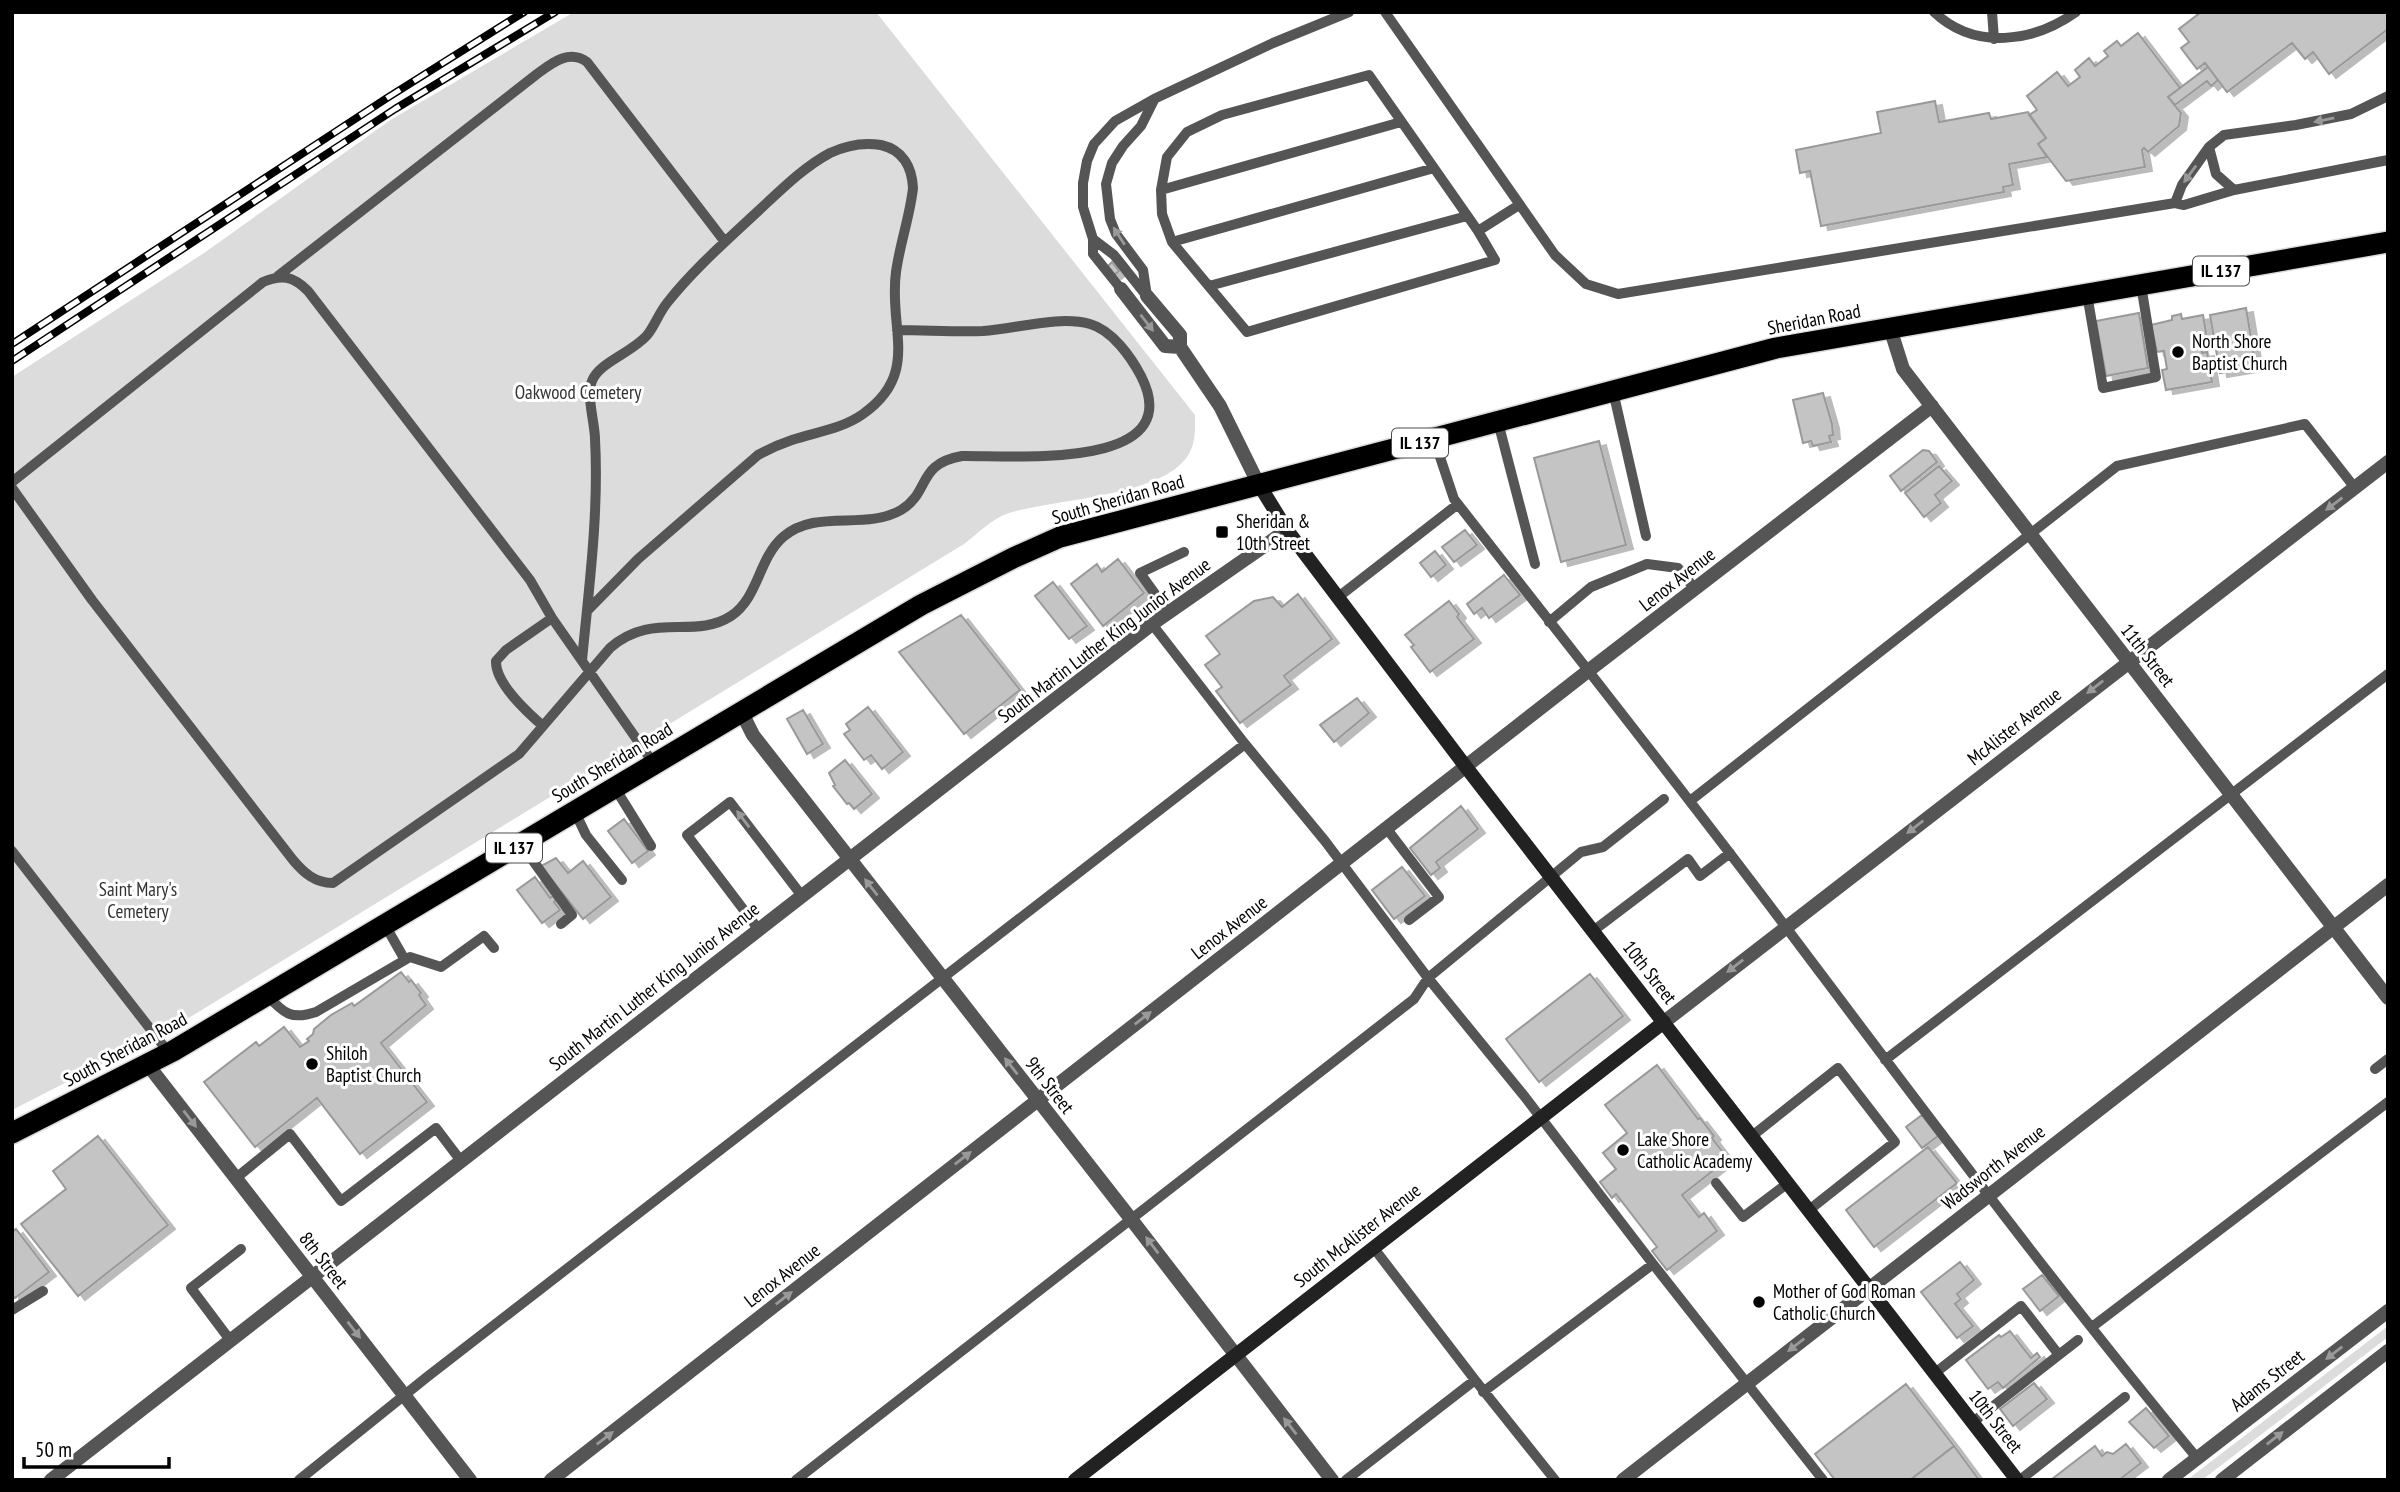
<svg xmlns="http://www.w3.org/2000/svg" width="2400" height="1492" font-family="'PT Sans Narrow',sans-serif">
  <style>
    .green { fill: #dcdcdc }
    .building { fill: #c4c4c4; stroke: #999; stroke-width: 2; filter: url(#shadow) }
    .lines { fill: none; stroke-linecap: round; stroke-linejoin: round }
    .highway-casing { stroke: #dbdbdb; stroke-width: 24 }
    .lane { stroke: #555; stroke-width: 10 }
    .street { stroke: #555; stroke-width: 14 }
    .secondary { stroke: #222; stroke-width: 14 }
    .highway { stroke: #000; stroke-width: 21 }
    .rail-casing { stroke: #000; stroke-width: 8 }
    .rail { stroke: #fff; stroke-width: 5; stroke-dasharray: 16; stroke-linecap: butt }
    .oneway { fill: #999 }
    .poi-dot { fill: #000; stroke: #fff; stroke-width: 2.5 }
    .labels { text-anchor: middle; stroke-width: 6; stroke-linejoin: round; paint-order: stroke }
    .shield { fill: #fff; stroke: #4c4c4c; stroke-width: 2 }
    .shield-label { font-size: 18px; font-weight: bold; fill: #000 }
    .street-label { font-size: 19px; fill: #000; stroke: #fff }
    .poi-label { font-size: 19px; fill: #000; stroke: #fff; text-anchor: start }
    .park-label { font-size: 19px; fill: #333; stroke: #fff }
  </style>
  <defs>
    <filter id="shadow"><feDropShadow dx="7" dy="4" stdDeviation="0" flood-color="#0004"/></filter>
  </defs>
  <rect width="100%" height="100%" fill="#fff"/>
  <path class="green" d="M574,12H876L1195,415C1195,430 1196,444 1187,457C1159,497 1054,499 1009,513C993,518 977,534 964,544L169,1030L12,1110V377L204,253L392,119Z
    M2388,1326V1337L2202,1480H2187Z"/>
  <path class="building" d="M2201,12H2388V29L2329,74L2313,52L2305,59L2292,43L2227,92L2205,63L2197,69L2181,48L2189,42L2179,29Z
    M2138,33L2180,88L2168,97L2181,113L2179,126L2148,152L2144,148L2142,150L2145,167L2066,181L2038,144L2046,138L2029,115L2037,110L2027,96L2057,72L2068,86L2080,77L2075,70L2089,58L2095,66L2108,56L2104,51L2117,41L2121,46Z
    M2208,67L2218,80L2211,86L2207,81L2175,105L2168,97Z
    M1935,101L1939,122L1989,113L1991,119L2028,112L2046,138L2038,144L2047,157L2009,164L2013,185L2003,187L2004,192L1821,226L1810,171L1800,173L1796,150L1881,133L1877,112Z
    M1112,262L1119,271L1114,275L1107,267Z
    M2246,308L2256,367L2220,373L2210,315Z
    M2139,313L2148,368L2106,376L2096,321Z
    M2181,314L2182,319L2203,315L2208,344L2200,345L2202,353L2207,352L2212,382L2166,390L2162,370L2167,369L2164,351L2157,352L2151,325L2172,320V316Z
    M1823,393L1832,424L1833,435L1829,436L1831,442L1813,446L1811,441L1803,443L1793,400Z
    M1599,441L1626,545L1561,562L1534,458Z
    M1923,450L1929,451L1937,462L1901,491L1890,476Z
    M1939,466L1952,481L1935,495L1941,503L1924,517L1905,493Z
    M1465,530L1477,545L1454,562L1442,547Z
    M1435,551L1446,565L1431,577L1420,563Z
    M1118,559L1144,593L1103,626L1071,584L1097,564L1102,572Z
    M1504,575L1520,595L1489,618L1482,608L1474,614L1467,604Z
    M1053,582L1087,626L1069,639L1035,596Z
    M1298,594L1332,639L1284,676L1291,685L1240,723L1216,691L1222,687L1205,665L1220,654L1206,636L1254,601L1273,597L1282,607Z
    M1449,601L1459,614L1457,617L1474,639L1430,672L1411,647L1414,645L1405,635Z
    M961,615L1020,690L964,734L899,652Z
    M1357,698L1369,713L1334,742L1320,725Z
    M868,707L903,752L882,769L871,755L864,760L844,734L850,730L846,724Z
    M803,710L823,744L807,754L787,719Z
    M845,760L872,794L854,809L849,803L847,804L833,786L835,785L829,773Z
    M1461,806L1478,829L1436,862L1440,868L1431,875L1410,848Z
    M624,819L648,851L632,863L608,831Z
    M556,858L568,873L583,861L611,897L583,919L541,866Z
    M1402,867L1425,896L1394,919L1372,890Z
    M535,877L550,898L553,896L556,900L554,902L560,910L542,923L517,890Z
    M401,972L409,982L411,980L421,993L419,995L426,1005L381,1043L427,1102L360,1154L317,1098L255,1147L204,1082L256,1042L259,1046L284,1027L300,1047L309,1041L307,1039L313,1034L314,1029L331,1015L352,1003L354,1006Z
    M1590,974L1623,1016L1539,1082L1506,1039Z
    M1657,1065L1698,1119L1700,1118L1714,1136L1712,1138L1728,1159L1682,1195L1699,1217L1704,1213L1717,1231L1667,1270L1652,1251L1657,1247L1616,1194L1612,1198L1600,1182L1616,1169L1603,1153L1627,1133L1605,1105Z
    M1922,1115L1938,1136L1922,1148L1906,1127Z
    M98,1136L168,1225L78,1296L21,1224L66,1189L53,1171Z
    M1928,1147L1957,1183L1874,1247L1846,1210Z
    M16,1229L49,1272L15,1298L12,1295V1232Z
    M1960,1262L1974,1280L1957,1294L1961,1299L1955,1304L1973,1326L1957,1338L1921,1292Z
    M2042,1275L2059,1296L2040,1311L2023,1289Z
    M2010,1331L2031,1358L2037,1353L2040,1357L2003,1388L1998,1382L1988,1389L1966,1360L1999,1335L2001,1337Z
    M2034,1383L2047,1399L2013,1426L2000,1409Z
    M1906,1384L1954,1446L1910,1480H1835L1815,1454Z
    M2146,1408L2169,1436L2154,1448L2129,1422Z
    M2126,1444L2141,1463L2119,1480L2052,1479L2095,1446L2102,1456L2107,1452L2113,1454Z
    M1954,1446L1979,1480H1910Z"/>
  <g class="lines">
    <defs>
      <path id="highway" d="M12,1133L173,1051L921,605L1013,558L1060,537L1776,348L2388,242"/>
    </defs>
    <use href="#highway" class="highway-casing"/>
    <path class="lane" d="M1385,12L1555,255L1586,284L1618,294L2175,203L2184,205L2234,190L2388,160
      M1934,12C1975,51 2034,42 2076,12
      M1992,12L1994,39
      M1161,190L1401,122
      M2234,190L2216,174L2209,147L2224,135L2296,125L2351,114L2388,96
      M2175,203L2182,185L2209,147
      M1478,231L1369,75L1222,115L1187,132L1167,157L1161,190L1162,214L1172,242L1247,332L1495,260L1478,231L1519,205
      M1093,239L1114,255L1145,294
      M1172,242L1434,168
      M278,276L537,74C552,63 569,49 587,62L725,242
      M1209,286L1467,216
      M1121,289L1093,254V239L1083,207V183L1087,161L1094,144L1115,121L1154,99L1273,43L1349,12
      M2087,294L2103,388L2156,377L2141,285
      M1147,296L1143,270L1116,234L1110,219L1106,184L1112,163L1123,146L1141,126L1154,100
      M1613,391L1646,536
      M1498,422L1535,564
      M1434,439L1454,499C1563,639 1673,777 1779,918C1916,1100 2052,1283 2197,1458
      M12,482L263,282C282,274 293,276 308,291L530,580L552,618L654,764
      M12,488L92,600L293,860C304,873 315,883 333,883L519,754L610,648C652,611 694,640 731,616C759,597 758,559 783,537C816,508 865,531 901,510C931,492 916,464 962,456C1011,455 1190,472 1141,376C1131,357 1112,330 1090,324C1059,315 1015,329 983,331C955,332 926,330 897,330
      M1337,598L1458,504
      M1168,612L1140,573L1184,552
      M1549,622L1591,587L1647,564L1678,568L1695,589
      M1152,624L1245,744L1325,841L1428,978L1525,1097L1653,1264L1823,1480
      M582,660C589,587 599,513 595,439C595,424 586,395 592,381C599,362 634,352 648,334C655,325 659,313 667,303C693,270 726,241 756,213C779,192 802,168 830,153C847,145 863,142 881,145C903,150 912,167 913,188C910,216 900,243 896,272C888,328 921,373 863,414C842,429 816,432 792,440C780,444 769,449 758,455L638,559L587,611
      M543,726C527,712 495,683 496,661L506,650L552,618
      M615,788L651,846
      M1690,801L2117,466L2305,424L2355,488
      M575,812L586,835L622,880
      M1387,829L1439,897L1409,920
      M521,844L572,915L561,924
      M12,851L169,1053
      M385,925L405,960
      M759,930L687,835L730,802L802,896
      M1593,931L1688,859L1700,876L1730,853
      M268,996C284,1014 292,1020 316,1012L410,957L441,967L484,936L494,948
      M1885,1060L2388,674
      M2375,1069L2388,1059
      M1752,1136L1838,1068L1895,1142L1809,1210
      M236,1178L290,1134L341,1201L436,1128L461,1161
      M1716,1183L1743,1217L1788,1183
      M1373,1247L1475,1380L1555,1480
      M12,1310L43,1291
      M2092,1327L2388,1102
      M230,1340L191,1288L241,1249
      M1935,1373L2021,1306L2059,1355
      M1483,1392L1653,1264
      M1973,1422L2078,1340
      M299,1480L427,1377L1245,744
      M796,1480L1414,999L1428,978L1581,852L1603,847L1664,799
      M1346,1480L1475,1380
      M2020,1480L2125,1397"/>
    <path class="street" d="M1121,289L1165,346L1180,347
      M1147,296L1180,335V347L1220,406L1258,483
      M1890,328L1903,369L2388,998
      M741,711L753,735L1131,1219L1332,1480
      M1664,1022L2388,462
      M148,1065L470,1480
      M51,1480L1152,624L1287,530
      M551,1480L1588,671L1932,406
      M1623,1480L2388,885
      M2169,1480L2388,1311
      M2222,1480L2388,1351"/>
    <path class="secondary" d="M1258,483L1287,530L1466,767L2017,1480
      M1075,1480L1664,1022"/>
    <use href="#highway" class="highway"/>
    <defs>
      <path id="rail" d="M12,344L387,98L524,12
        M12,361L395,109L555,12"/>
    </defs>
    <use href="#rail" class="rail-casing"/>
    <use href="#rail" class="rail"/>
  </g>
  <defs><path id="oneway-solid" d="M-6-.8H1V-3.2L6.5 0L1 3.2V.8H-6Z" transform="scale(1.75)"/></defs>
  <g class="oneway">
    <use href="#oneway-solid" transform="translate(2324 120) rotate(169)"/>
    <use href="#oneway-solid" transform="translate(2190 174) rotate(126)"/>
    <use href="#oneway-solid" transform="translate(1119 236) rotate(-123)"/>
    <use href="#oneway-solid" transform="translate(1147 323) rotate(52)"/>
    <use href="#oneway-solid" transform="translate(2334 504) rotate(143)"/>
    <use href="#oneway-solid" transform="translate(2095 687) rotate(142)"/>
    <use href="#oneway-solid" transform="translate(743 819) rotate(-127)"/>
    <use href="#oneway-solid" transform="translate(1915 827) rotate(142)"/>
    <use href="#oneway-solid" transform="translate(871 887) rotate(-128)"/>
    <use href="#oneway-solid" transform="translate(1735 966) rotate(142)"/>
    <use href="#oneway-solid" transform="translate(1143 1018) rotate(-38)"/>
    <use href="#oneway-solid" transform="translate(1011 1066) rotate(-128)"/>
    <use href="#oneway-solid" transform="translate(190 1119) rotate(52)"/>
    <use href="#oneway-solid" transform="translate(963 1158) rotate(-38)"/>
    <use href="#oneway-solid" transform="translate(1152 1245) rotate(-127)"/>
    <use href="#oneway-solid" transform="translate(784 1298) rotate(-38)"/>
    <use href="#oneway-solid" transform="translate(354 1330) rotate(52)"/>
    <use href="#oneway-solid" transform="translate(1796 1345) rotate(142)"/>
    <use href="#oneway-solid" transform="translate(2334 1353) rotate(142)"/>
    <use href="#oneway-solid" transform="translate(1290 1426) rotate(-128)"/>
    <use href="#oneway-solid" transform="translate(605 1438) rotate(-38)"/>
    <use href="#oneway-solid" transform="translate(2275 1438) rotate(-38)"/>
  </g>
  <g class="poi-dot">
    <circle cx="2178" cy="352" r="7"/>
    <rect x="1215" y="525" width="14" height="14" rx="3.5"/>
    <circle cx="312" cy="1064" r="7"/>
    <circle cx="1623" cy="1150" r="7"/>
    <circle cx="1759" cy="1302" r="7"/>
  </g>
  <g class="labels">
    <g class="shield">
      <rect x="2193" y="256.5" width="56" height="29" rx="5"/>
      <rect x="1392" y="428.5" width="56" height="29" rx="5"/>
      <rect x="486" y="833.5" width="56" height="29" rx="5"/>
    </g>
    <g class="shield-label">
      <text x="2221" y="277">IL 137</text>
      <text x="1420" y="449">IL 137</text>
      <text x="514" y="854">IL 137</text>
    </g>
    <g class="street-label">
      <text transform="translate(1814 319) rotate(-11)" y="7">Sheridan Road</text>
      <text transform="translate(1118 499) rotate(-16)" y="7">South Sheridan Road</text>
      <text transform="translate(1677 579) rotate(-38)" y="7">Lenox Avenue</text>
      <text transform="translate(1104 640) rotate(-37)" y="7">South Martin Luther King Junior Avenue</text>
      <text transform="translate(2148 655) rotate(52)" y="7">11th Street</text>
      <text transform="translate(2014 726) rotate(-38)" y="7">McAlister Avenue</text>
      <text transform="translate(612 762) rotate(-31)" y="7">South Sheridan Road</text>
      <text transform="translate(1229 927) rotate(-38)" y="7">Lenox Avenue</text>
      <text transform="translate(1650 972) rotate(52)" y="7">10th Street</text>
      <text transform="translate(654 986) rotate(-38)" y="7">South Martin Luther King Junior Avenue</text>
      <text transform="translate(125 1049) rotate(-28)" y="7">South Sheridan Road</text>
      <text transform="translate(1050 1085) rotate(52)" y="7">9th Street</text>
      <text transform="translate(1993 1167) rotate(-38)" y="7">Wadsworth Avenue</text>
      <text transform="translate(1357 1235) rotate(-38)" y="7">South McAlister Avenue</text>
      <text transform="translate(324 1260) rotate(52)" y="7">8th Street</text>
      <text transform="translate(782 1275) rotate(-38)" y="7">Lenox Avenue</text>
      <text transform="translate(2267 1380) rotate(-38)" y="7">Adams Street</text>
      <text transform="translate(1996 1421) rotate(52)" y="7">10th Street</text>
    </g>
    <g class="poi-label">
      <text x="2192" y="348">North Shore<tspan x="2192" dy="22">Baptist Church</tspan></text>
      <text x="1236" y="528">Sheridan &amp;<tspan x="1236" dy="22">10th Street</tspan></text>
      <text x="326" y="1060">Shiloh<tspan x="326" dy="22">Baptist Church</tspan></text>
      <text x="1637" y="1146">Lake Shore<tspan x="1637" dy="22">Catholic Academy</tspan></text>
      <text x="1773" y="1298">Mother of God Roman<tspan x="1773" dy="22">Catholic Church</tspan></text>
    </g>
    <g class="park-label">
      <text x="578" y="399">Oakwood Cemetery</text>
      <text x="138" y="896">Saint Mary's<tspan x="138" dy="22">Cemetery</tspan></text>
    </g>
  </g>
  <rect width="2400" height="1492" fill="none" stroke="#000000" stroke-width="28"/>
  <path d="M24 1457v10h145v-10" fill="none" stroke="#000000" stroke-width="3.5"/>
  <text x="35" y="1457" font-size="21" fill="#000000" stroke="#ffffff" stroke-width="5" paint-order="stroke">50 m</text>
</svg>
